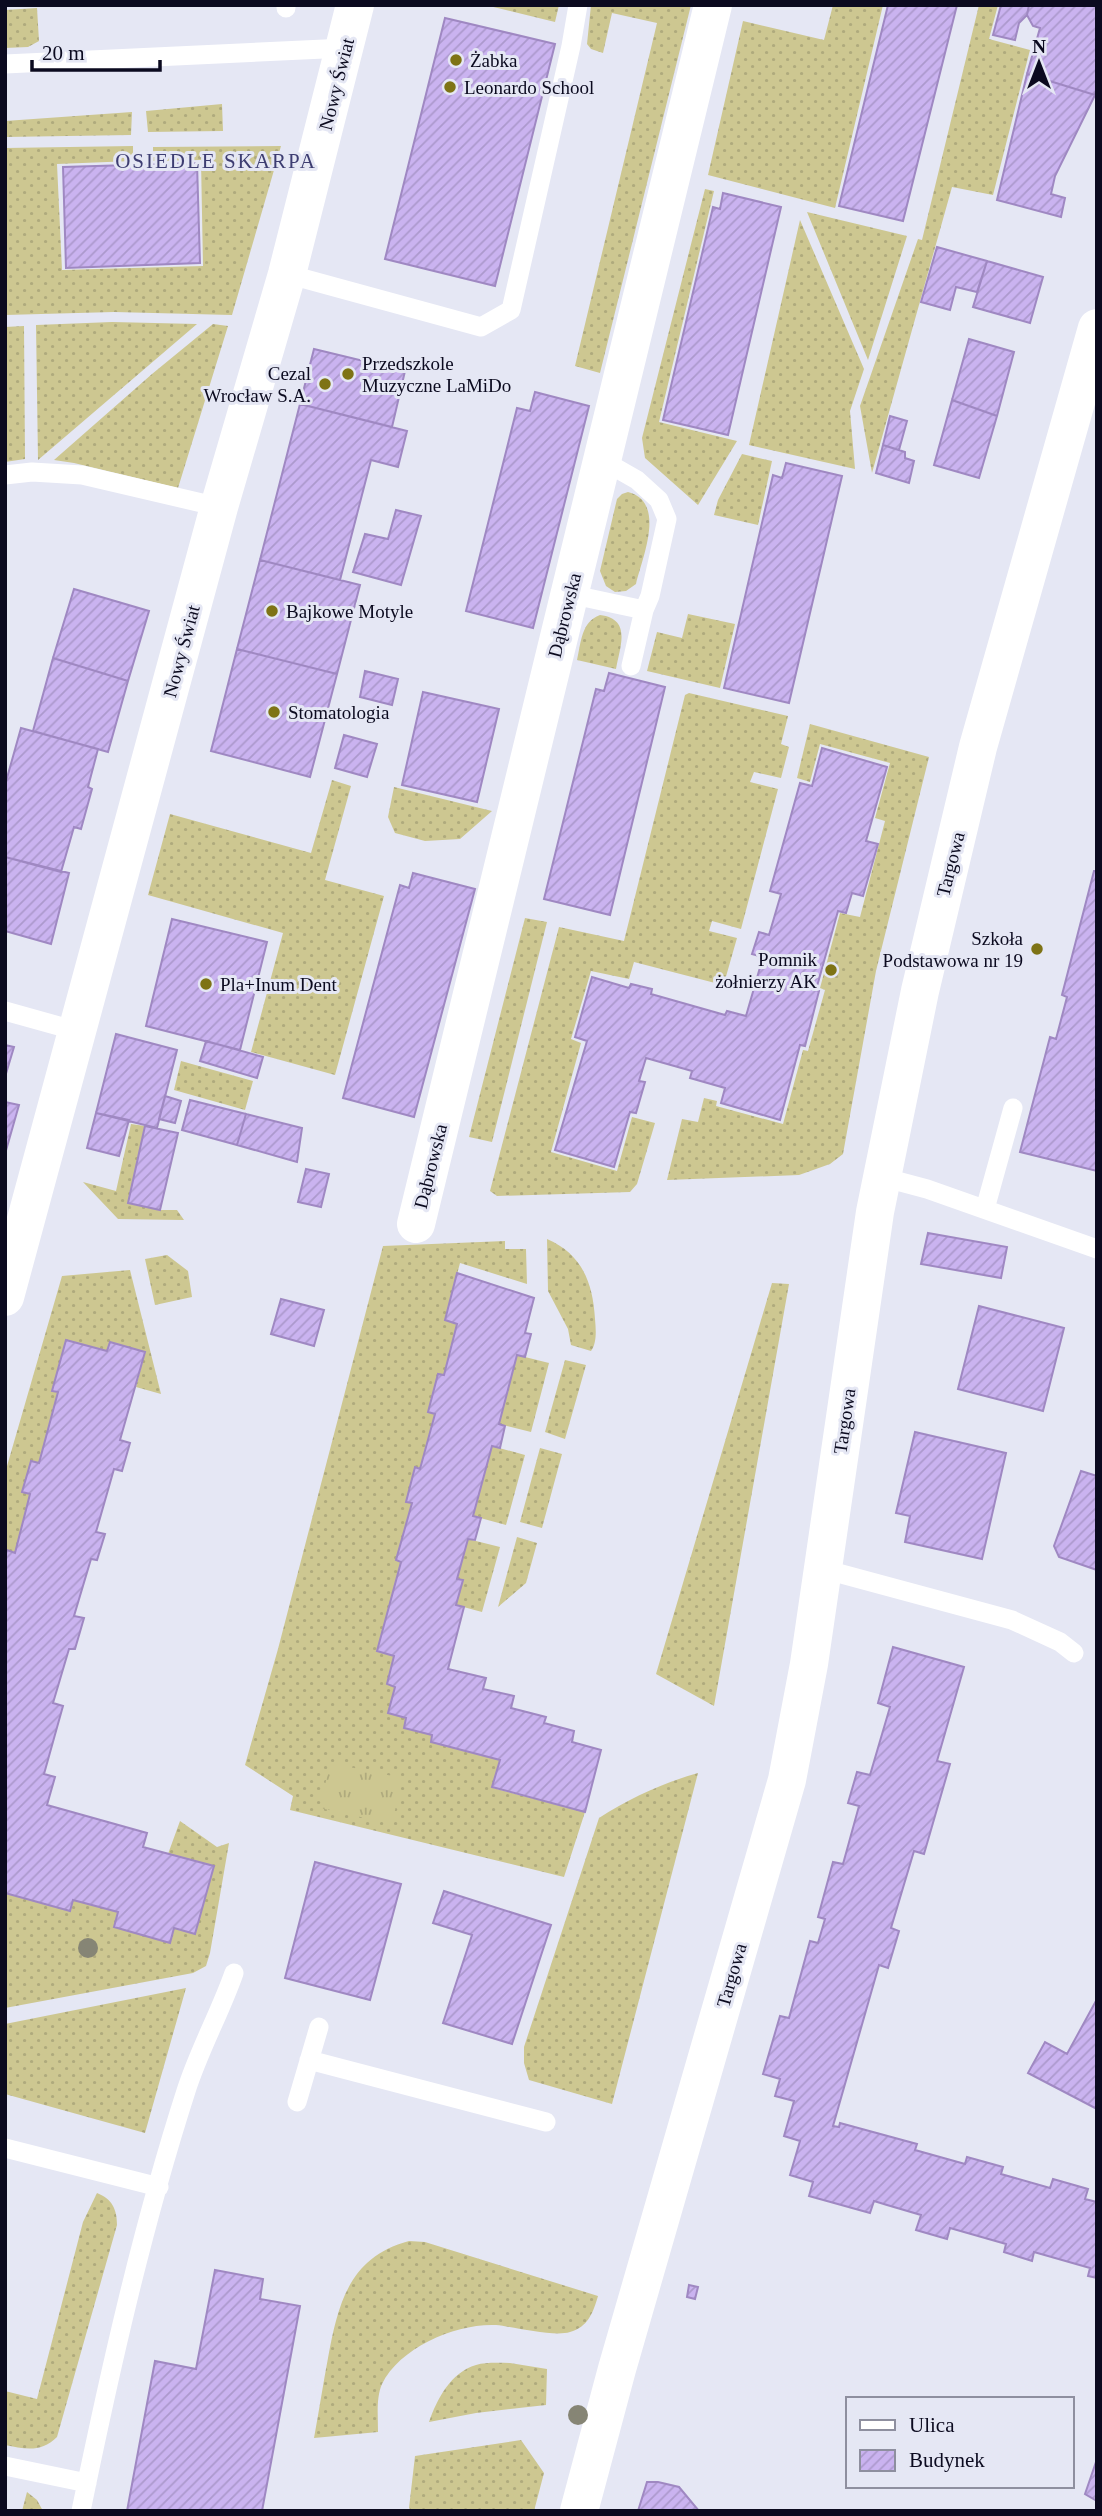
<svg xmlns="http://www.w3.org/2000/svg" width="1102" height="2516" font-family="Georgia,serif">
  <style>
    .grass { fill: url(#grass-dots) }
    .park { fill: url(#park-tufts) }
    .building { fill: url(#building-hatch); stroke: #9f88c2; stroke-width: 2 }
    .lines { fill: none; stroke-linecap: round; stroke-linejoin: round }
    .service { stroke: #fff; stroke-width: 19 }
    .minor { stroke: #fff; stroke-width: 38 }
    .tree { fill: #868575 }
    .poi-dot { fill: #7e7315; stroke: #e5e7f4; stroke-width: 2.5 }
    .labels { text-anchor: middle; stroke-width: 6; stroke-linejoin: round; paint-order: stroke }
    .poi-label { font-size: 19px; fill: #0b0a1f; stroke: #e5e7f4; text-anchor: start }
    .street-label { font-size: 19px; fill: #0b0a1f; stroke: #e5e7f4 }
    .neighbourhood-label { font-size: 21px; letter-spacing: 2px; fill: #3d3d71; stroke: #e5e7f4 }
  </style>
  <defs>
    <pattern id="grass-dots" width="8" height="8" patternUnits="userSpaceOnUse" patternTransform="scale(1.75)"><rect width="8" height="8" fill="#cdc791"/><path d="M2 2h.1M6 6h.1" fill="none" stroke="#afaa7d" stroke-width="1.8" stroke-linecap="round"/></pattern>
    <pattern id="park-tufts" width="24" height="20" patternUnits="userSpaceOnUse" patternTransform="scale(1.75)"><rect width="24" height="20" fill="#cdc791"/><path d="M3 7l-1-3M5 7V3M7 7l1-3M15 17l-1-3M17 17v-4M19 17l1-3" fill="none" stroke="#afaa7d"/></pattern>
    <pattern id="building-hatch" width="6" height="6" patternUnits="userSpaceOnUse" patternTransform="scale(1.75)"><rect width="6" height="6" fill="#cab3f0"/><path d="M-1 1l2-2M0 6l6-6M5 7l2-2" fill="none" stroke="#ac99cd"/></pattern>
  </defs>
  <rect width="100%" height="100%" fill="#e5e7f4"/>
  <path class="grass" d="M485,5H559L555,22Z
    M591,5H691L600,373L575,366L657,23L612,13L603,53L591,49L587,44Z
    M833,5H883L835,208L708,175L743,21L824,40Z
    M979,5H998L989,39L1030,50L993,195L952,187L872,473L860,406L918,239L922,240Z
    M37,8L39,41L28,47L5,48V10Z
    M222,104L223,131L148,132L146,111Z
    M132,112L131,135L5,137V121Z
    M133,146V161L57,164L62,270L203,266L201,160L153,161V147L281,146L232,315L114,312L5,315V148Z
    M705,189L714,191L659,422L737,441L698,505L645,458L642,438Z
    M807,212L907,236L868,360Z
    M800,220L864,369L850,411L855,469L749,445Z
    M112,322L197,324L38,460L36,325Z
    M213,324L228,326L178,488L74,463L54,460L152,374Z
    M24,326L25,459L5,462V327Z
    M742,454L772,461L758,525L714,515L718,500Z
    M628,492C667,502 642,558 636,584L626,591L615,592L606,586L600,571L617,499L622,494Z
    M688,614L735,624L720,688L647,671L657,632L682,638Z
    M600,615C632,619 620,646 616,669L577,660C581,643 581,622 600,615Z
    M689,693L788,716L781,744L789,747L781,778L754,772L750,782L778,789L741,929L712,921L709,931L737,938L725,980L719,984L634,962L629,979L591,971L571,1039L581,1043L551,1152L617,1171L632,1117L655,1123L637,1184L630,1192L497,1196L490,1191L559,927L624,941L685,695Z
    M810,724L929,757L876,971L843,1154L830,1164L799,1175L667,1180L682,1119L698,1122L704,1098L717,1101L716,1106L783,1124L803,1050L808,1051L825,990L820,988L840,913L860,917L885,821L875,818L890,763L820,744L810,782L797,778Z
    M332,780L351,786L325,880L384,896L335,1075L251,1052L283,933L148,895L170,814L311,853Z
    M394,787L492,811L460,839L425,841L395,833L388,817Z
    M525,918L547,922L492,1142L469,1137Z
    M181,1061L253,1081L245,1110L174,1090Z
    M131,1124L145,1126L128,1203L160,1210H177L184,1220L118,1219L83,1182L116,1191Z
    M547,1239C582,1254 593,1283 595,1319C596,1330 597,1343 591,1351L571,1345L568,1329L548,1291Z
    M505,1241V1249H526L527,1284L460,1263L445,1320L457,1324L444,1375L438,1374L429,1412L435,1414L420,1469L415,1468L406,1501L412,1503L396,1560L401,1562L377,1651L394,1656L387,1684L395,1687L388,1713L406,1718L404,1728L432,1735L431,1742L500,1760L493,1788L585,1812L564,1877L290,1810L293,1796L245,1765L278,1649L383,1246Z
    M167,1255L188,1271L192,1297L155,1305L145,1259Z
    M130,1270L161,1394L136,1387L145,1352L110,1342L107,1351L66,1341L52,1390L58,1392L39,1463L31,1461L22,1492L30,1494L15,1553L7,1551L5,1557V1473L62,1276Z
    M772,1283L789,1284L714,1706L656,1674Z
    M517,1355L549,1363L531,1432L499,1424Z
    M565,1360L586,1365L565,1439L545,1432Z
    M492,1446L525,1455L506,1525L473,1516Z
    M540,1448L562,1454L542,1528L520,1522Z
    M517,1537L537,1543L526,1583L498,1607Z
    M468,1539L500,1547L482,1612L456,1605L463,1581L457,1579Z
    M698,1773L612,2104L529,2080L524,2063V2047L599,1818C630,1798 663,1783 698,1773Z
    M180,1821L217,1847L229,1843L210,1953L206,1966L193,1973L5,2008V1893L69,1911L73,1900L118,1912L170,1943L174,1928L195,1934L214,1867L168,1854Z
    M186,1988L145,2133L5,2094V2024Z
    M97,2193C112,2199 117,2209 117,2225L57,2437C41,2453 25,2449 5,2445V2391L37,2399L83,2222Z
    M409,2241L425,2242L598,2296C593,2313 588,2327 570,2332C554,2337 515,2327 496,2325C457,2323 400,2347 382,2384C376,2398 378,2416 378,2432L314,2438C319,2411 323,2384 328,2358C338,2304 349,2257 409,2241Z
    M510,2363L547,2369L546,2405L476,2413L429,2422C437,2399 451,2372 476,2365C486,2362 499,2363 510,2363Z
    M521,2440L544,2473L534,2511H412L409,2508L415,2456Z
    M27,2492L37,2500L43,2511H22Z"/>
  <path class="park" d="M330,1763L402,1778L392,1824L320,1808Z"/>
  <path class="building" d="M888,5H957L903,221L839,206Z
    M1001,5H1029L1027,15L1019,23L1015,40L993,35Z
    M1029,5H1097V87L1095,95L1027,74L1040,28L1033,26L1027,15Z
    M445,18L555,44L495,286L385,259Z
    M1027,74L1095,95L1055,176L1051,194L1065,198L1061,217L997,200Z
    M197,163L200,263L66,268L63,167Z
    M723,193L781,207L728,435L663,420L713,207L720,209Z
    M937,247L987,261L977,292L956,287L950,310L921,302Z
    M987,261L1043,277L1030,323L973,307Z
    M969,339L1014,352L997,416L952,400Z
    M314,349L405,371L392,427L300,404Z
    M535,392L589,406L533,628L466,611L517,408L530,411Z
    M952,400L997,416L979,478L934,465Z
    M300,404L407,431L398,467L371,460L340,580L260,560Z
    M890,416L907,421L899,450L883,445Z
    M883,445L905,452V458L914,461L909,483L876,473Z
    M786,463L842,476L789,703L724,688L773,475L782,478Z
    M396,510L421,516L401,585L353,572L365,534L388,539Z
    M260,560L360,585L337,674L237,649Z
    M74,589L149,611L128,681L53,658Z
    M237,649L337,674L310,777L211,751Z
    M53,658L128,681L108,752L33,731Z
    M365,671L398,679L392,705L360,697Z
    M609,673L665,687L610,915L544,899L596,689L604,691Z
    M423,692L499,709L477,802L402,785Z
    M21,728L98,749L88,787L92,789L81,829L74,827L61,872L5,857V785Z
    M344,735L377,744L367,777L335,768Z
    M822,748L887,767L866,841L878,844L863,896L852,893L846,913L838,911L816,990L819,991L805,1046L800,1045L780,1120L721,1103L725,1088L690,1078L692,1071L646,1058L639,1081L645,1082L636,1113L630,1112L614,1167L555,1150L587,1041L575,1037L592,977L629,988L631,984L652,989L651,994L725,1015L727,1011L746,1016L763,957L752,954L759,932L769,935L781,894L770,891L800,783L812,786Z
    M5,857L69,873L51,944L5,931Z
    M1094,871H1097V1171L1020,1152L1050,1037L1056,1039L1067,997L1062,995Z
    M413,873L475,889L414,1117L343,1098L400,885L409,888Z
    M172,919L267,942L240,1050L146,1026Z
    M116,1034L177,1050L157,1128L96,1113Z
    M206,1041L263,1057L257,1078L200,1061Z
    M5,1045L14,1047L5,1077Z
    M165,1096L181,1101L175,1123L159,1119Z
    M190,1100L246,1114L237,1145L182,1130Z
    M5,1102L19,1105L5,1154Z
    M96,1113L129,1120L119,1156L87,1148Z
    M246,1114L302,1128L297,1162L237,1145Z
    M145,1126L178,1133L160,1210L128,1203Z
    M306,1169L329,1174L321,1207L298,1202Z
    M928,1233L1007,1247L1001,1278L921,1264Z
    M457,1273L534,1298L525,1333L531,1334L525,1357L517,1355L499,1424L505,1426L500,1448L492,1446L473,1516L481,1518L475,1540L468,1539L457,1579L463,1580L456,1605L464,1607L448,1669L486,1678L483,1689L514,1696L511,1708L546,1717L544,1723L574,1731L572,1742L601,1750L585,1812L492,1787L500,1760L431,1742L432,1735L404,1728L406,1718L388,1713L395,1687L387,1684L394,1656L377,1651L401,1562L396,1560L412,1503L406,1502L415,1467L420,1469L435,1414L428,1412L438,1374L444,1375L457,1324L445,1320Z
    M281,1299L324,1310L314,1346L271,1334Z
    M979,1306L1064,1328L1043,1411L958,1389Z
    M66,1340L107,1351L110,1342L145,1352L120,1440L130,1443L122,1471L114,1469L96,1532L105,1534L97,1560L91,1559L74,1616L84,1618L75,1649H69L53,1703L63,1706L44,1774L55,1777L47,1805L147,1833L143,1847L214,1866L195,1934L174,1928L170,1943L114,1927L118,1912L73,1900L70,1911L5,1893V1557L7,1550L15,1553L30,1494L22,1492L31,1461L39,1463L58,1392L52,1391Z
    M915,1432L1006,1453L982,1559L905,1542L910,1516L896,1513Z
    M1081,1471L1097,1476V1570L1059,1557L1054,1546Z
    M893,1647L964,1667L937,1761L950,1764L924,1854L914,1851L891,1928L899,1931L888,1968L879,1965L833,2126L839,2127L840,2123L917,2144L915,2150L965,2164L967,2157L1003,2167L1001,2174L1050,2188L1053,2179L1088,2189L1085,2199L1097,2202V2278L1088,2276L1090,2268L1034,2252L1032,2261L1004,2252L1006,2244L950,2228L947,2239L916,2230L921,2215L887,2205L874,2201L870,2213L809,2196L813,2182L790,2175L800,2141L784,2136L794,2101L775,2096L780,2079L763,2074L780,2016L789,2018L810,1941L818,1943L825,1919L818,1917L833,1862L843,1864L859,1806L848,1803L857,1772L870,1775L890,1707L878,1703Z
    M315,1862L401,1884L370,2000L285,1978Z
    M444,1891L551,1925L512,2044L443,2023L472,1935L433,1923Z
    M1097,1999V2109L1028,2073L1045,2042L1067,2054Z
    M215,2270L263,2279L260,2299L300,2306L262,2511H127L155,2361L196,2369Z
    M689,2285L698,2287L695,2299L687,2297Z
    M1097,2459V2501L1085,2494Z
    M647,2482H658L679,2487L699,2511H638Z"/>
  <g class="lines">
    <path class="service" d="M286,5V8
      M5,64L346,48
      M287,274L481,327L511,310L571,46L578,5
      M5,475L32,472L82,475L219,507
      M569,594L644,610L650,596L667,519L659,500L637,480L602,460
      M631,666L644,610
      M5,1011L77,1031
      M882,1177L927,1189L1097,1249
      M985,1209L1013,1108
      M823,1569L1012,1620L1060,1642L1074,1653
      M309,2060L546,2122
      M297,2102L319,2027
      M5,2148L159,2187
      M5,2466L87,2483
      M81,2511C110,2370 142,2228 186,2091C199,2050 220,2013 234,1973"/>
    <path class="minor" d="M416,1224L713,5
      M5,1297L219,507L287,274L355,5
      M579,2511L617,2369L787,1780L809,1664L875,1212L920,991L978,747L1097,328"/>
  </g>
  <g class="tree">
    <circle cx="88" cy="1948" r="10"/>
    <circle cx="578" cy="2415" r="10"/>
  </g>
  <g class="poi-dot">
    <circle cx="456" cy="60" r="7"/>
    <circle cx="450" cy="87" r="7"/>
    <circle cx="348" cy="374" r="7"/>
    <circle cx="325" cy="384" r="7"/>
    <circle cx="272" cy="611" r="7"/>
    <circle cx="274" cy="712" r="7"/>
    <circle cx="1037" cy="949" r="7"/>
    <circle cx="831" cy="970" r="7"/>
    <circle cx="206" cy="984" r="7"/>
  </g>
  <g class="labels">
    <g class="poi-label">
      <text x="470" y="67">Żabka</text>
      <text x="464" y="94">Leonardo School</text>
      <text x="362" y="370">Przedszkole<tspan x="362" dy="22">Muzyczne LaMiDo</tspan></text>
      <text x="311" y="380" text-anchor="end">Cezal<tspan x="311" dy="22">Wrocław S.A.</tspan></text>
      <text x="286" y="618">Bajkowe Motyle</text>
      <text x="288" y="719">Stomatologia</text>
      <text x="1023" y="945" text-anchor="end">Szkoła<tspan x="1023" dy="22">Podstawowa nr 19</tspan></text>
      <text x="817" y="966" text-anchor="end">Pomnik<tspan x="817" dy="22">żołnierzy AK</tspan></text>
      <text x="220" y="991">Pla+Inum Dent</text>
    </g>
    <g class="street-label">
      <text transform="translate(336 84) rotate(-76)" y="7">Nowy Świat</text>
      <text transform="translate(564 615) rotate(-76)" y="7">Dąbrowska</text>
      <text transform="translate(181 651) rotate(-75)" y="7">Nowy Świat</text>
      <text transform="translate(950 864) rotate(-76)" y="7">Targowa</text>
      <text transform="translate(430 1166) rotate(-76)" y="7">Dąbrowska</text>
      <text transform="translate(844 1421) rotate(-82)" y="7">Targowa</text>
      <text transform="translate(731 1975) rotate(-74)" y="7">Targowa</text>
    </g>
    <g class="neighbourhood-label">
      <text x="216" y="168">OSIEDLE SKARPA</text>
    </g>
  </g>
  <rect width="1102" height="2516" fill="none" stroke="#0b0a1f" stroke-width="14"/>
  <rect x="846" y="2397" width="228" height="91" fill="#e5e7f4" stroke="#8e8f9f" stroke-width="2"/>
  <rect x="860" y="2420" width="35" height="10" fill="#ffffff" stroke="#8e8f9f" stroke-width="2"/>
  <text x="909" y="2432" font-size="21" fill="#0b0a1f">Ulica</text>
  <rect x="860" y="2450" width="35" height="21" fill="url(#building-hatch)" stroke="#8e8f9f" stroke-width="2"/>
  <text x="909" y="2467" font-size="21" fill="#0b0a1f">Budynek</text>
  <g transform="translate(1039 63)" stroke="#e5e7f4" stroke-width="5" paint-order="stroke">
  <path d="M0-5L12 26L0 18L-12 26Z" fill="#0b0a1f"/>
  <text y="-10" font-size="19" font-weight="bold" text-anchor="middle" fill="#0b0a1f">N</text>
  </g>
  <path d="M32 60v10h128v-10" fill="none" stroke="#0b0a1f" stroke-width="3.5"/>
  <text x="42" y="60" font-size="21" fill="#0b0a1f" stroke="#e5e7f4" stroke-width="5" paint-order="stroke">20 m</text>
</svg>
